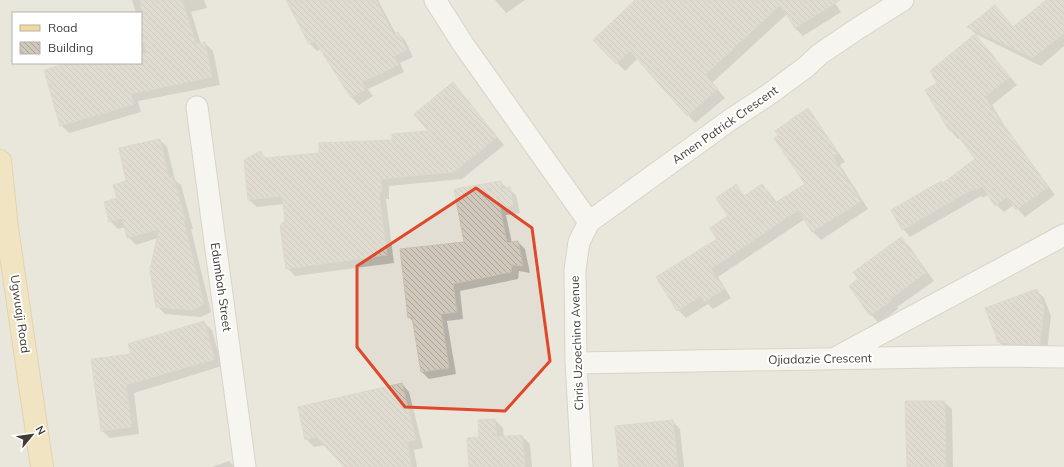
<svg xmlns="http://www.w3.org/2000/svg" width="1064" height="467" font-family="Mulish,sans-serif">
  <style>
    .residential { fill: #e3ded3; fill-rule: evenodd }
    .shadow { fill: #0003 }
    .building { fill: url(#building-back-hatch); stroke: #c9bfaf }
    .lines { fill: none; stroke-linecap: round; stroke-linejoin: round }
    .minor-casing { stroke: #bdb6ab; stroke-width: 23 }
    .major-casing { stroke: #d4b66e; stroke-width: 24 }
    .minor { stroke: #fff; stroke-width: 21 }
    .major { stroke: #f1da9b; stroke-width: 22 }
    .marked { fill: none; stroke: #df482b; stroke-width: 3; stroke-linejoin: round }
    .labels { text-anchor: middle; stroke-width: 4; stroke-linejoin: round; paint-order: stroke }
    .street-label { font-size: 12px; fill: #413c35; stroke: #fff }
  </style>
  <defs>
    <pattern id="building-back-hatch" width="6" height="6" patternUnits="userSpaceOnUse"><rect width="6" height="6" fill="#d0c8bb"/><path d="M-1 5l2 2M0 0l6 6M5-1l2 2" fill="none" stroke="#aaa499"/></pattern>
  </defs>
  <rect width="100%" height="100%" fill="#efece4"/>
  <path class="residential" d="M0,0H1064V467H0ZM13,13H141V63H13Z"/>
  <path class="shadow" d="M132,0H204L207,8L191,12L201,44L205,43L213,51L220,85L138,101L141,112L69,133L61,125L72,63H141V43L145,42L141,29V13H136Z
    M287,0H378L396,34L398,33L405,40L413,57L400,63L404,72L368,89L373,96L359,105L352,98L321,49L317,51L310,44Z
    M495,0H525L506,13Z
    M636,0H833L841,12L803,36L795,28L787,14L712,83L725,98L695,123L638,58L625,71L617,63Z
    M1047,0H1064V46L1041,66L976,34L968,27L994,6L1014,28Z
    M982,43L1017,85L992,105L1007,130L1055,195L1025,217L1014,205L1004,212L996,205L989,194L983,198L981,196L910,237L903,229L977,159L961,138L958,139L951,131L938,83Z
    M453,83L504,145L462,179L389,186V199H386L394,263L295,276L287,268L286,220L284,204L257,207L249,200L260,152L267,159L320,153L394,141L430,131Z
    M808,110L815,118L845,162L840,165L868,209L821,240L813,232L805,219L718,277L731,298L713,309L708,304L686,318L678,310L730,216L736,186L745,196L762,185L770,193L777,203L807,184Z
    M160,140L167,147L175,180L181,185L193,229H191L211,312L201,317L165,314L157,306L158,238L136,245L128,237L125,227L118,229L110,221L118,199L128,182Z
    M500,182L516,195L520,213L506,215L512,243L518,242L525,249L530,273L519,271L518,279L460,291L463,319L447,321L456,374L429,379L422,372L414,323L409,317L466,243Z
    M901,239L909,246L934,281L897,307L898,309L879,323L871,315L859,279Z
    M1036,290L1044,298L1051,316L1047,352L1007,350L999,342Z
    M204,323L212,330L222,366L134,393L139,434L110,438L102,431L132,355Z
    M402,384L409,392L423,448L414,450L417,467H346L325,445L314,447L306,439Z
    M944,402L952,409L953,467H908Z
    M495,420L503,428L504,437L522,436L530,444L532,467H470L480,438Z
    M672,421L680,429L684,467H620Z
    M229,461L235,467H212Z"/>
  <path class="building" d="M141,0H182L196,44L205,42L212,77L131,94L134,104L60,126L44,70L68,63H141V55L147,53L141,33Z
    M286,0H376L393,34L398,32L407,50L394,56L398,65L362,82L366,89L351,98L315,41L309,44Z
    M635,0H840L795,28L780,5L705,75L718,89L687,116L630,51L616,64L593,40Z
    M1046,0H1064V33L1033,58L967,27L995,5L1013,27Z
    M975,34L1010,77L985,97L1003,126L1004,125L1048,187L1016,210L1007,197L995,206L982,186L975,191L973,189L902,230L891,210L941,181L943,183L975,159L954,130L950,132L925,90L937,83L930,71Z
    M453,82L497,137L454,172L381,179L382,192H379L387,255L286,269L280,226L285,220L282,196L248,200L244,160L260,151L265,158L319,153V143L392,140V134L428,131L414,114Z
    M808,108L838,153L833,157L861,201L812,232L798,210L711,269L724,289L704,302L701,296L677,311L656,277L717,239L710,228L728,216L716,198L736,184L744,196L762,184L775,203L805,184L774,138L778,135L775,131Z
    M160,139L169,178L173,176L186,221L184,222L204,304L193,310L156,307L150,270L159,229L127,238L122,218L109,222L104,202L117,198L113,185L126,181L119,148Z
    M501,181L502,189L510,187L513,206L500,208L507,243L518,241L523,266L512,265L511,272L453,284L457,312L441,314L449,368L421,372L412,317L408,318L400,249L464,242L454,189Z
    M901,237L927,272L890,299L891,301L870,316L849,286L858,279L853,272Z
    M1037,289L1044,308L1040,345L1013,344L998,342L985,308Z
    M204,321L215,359L126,385L132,427L101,431L91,359L131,354L128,344Z
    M402,383L416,440L407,442L412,467H344L317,437L305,440L298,407Z
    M905,401H945L946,467H907Z
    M495,419L497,437L522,435L525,467H469L467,438L479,437L478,420Z
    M673,420L678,467H619L615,426Z"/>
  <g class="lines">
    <defs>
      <path id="minor" d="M435,0L463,44L589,222
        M197,107L245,467
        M837,357L1064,235
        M576,363L995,356L1064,357
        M582,467L576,363L575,270L579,242L589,222L730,120L768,95L806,67L820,54L860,27L903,0"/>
      <path id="major" d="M0,161L7,228L42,467"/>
    </defs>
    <use href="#minor" class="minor-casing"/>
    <use href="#major" class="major-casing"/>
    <use href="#minor" class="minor"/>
    <use href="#major" class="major"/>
  </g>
  <path d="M0 0H1064V467H0ZM476,188L532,228L550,361L505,411L405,407L357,347V266Z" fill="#efece4" fill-opacity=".55" fill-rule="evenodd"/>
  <path class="marked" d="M476,188L532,228L550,361L505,411L405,407L357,347V266Z"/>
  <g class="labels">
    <g class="street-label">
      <text transform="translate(725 125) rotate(-35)" y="4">Amen Patrick Crescent</text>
      <text transform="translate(221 287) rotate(82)" y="4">Edumbah Street</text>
      <text transform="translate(20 314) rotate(82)" y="4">Ugwuaji Road</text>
      <text transform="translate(577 343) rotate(-92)" y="4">Chris Uzoechina Avenue</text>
      <text transform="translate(820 359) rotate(-1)" y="4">Ojiadazie Crescent</text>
    </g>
  </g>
  <rect x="12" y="12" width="130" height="52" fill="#ffffff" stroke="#b3b1ae"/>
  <rect x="20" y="25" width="20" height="6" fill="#f1da9b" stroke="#b3b1ae"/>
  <text x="48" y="32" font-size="12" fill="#413c35">Road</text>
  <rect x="20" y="42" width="20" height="12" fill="url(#building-back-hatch)" stroke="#b3b1ae"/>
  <text x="48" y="52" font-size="12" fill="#413c35">Building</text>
  <g transform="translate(32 435) rotate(61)" stroke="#ffffff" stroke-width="3" paint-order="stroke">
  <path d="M0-3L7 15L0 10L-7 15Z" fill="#413c35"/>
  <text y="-6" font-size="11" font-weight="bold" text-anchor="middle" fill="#413c35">N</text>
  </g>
</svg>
